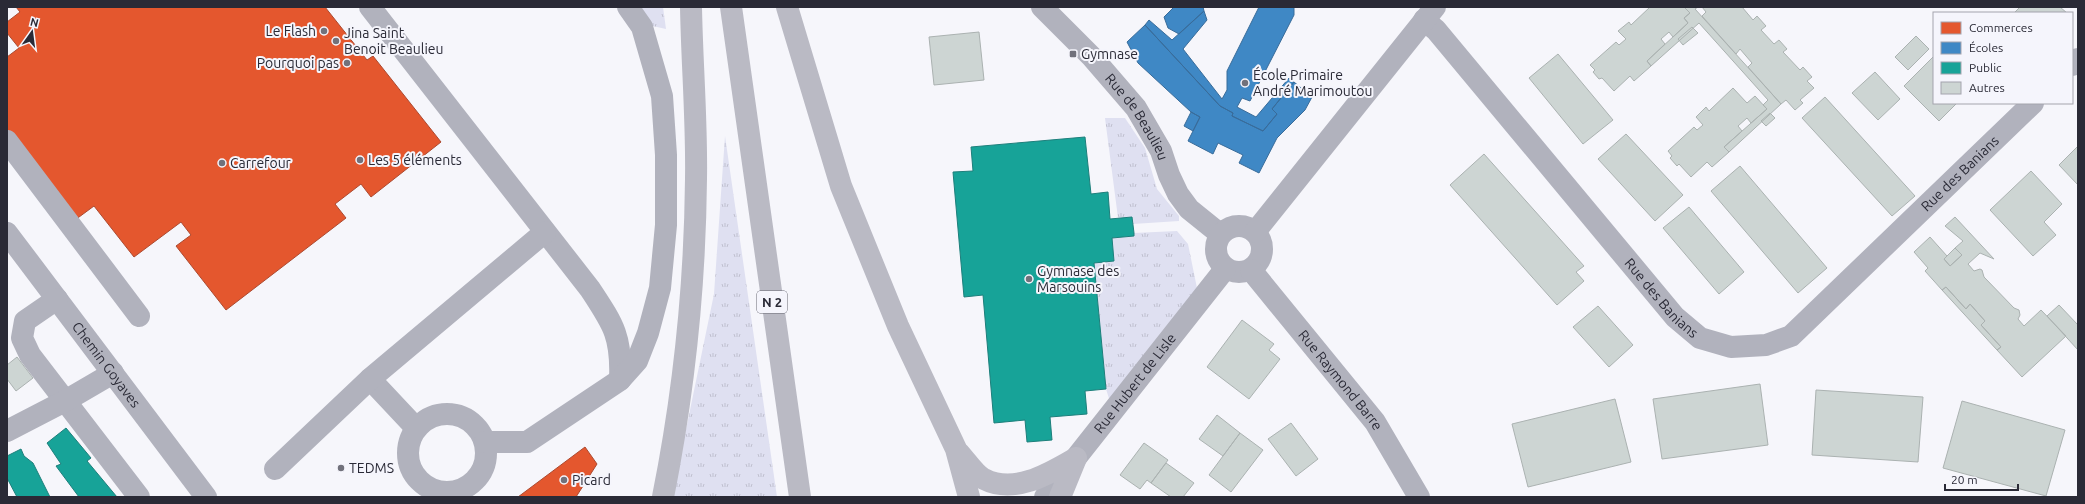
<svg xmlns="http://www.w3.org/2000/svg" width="2085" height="504" font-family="Ubuntu,sans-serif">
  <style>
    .grass { fill: url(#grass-tufts) }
    .shops { fill: #e4572e; stroke: #ac4a30 }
    .schools { fill: #3f88c5; stroke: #396c9a }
    .public { fill: #17a398; stroke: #1d7f7b }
    .building { fill: #cdd5d3; stroke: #abb2b1 }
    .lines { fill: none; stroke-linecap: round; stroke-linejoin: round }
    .minor { stroke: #b1b2bd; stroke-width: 22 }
    .highway { stroke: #babac4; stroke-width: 22 }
    .poi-dot { fill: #71717b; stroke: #f5f5fc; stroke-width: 1.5 }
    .labels { text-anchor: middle; stroke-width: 4; stroke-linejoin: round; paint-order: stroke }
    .shield { fill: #f5f5fc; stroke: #676771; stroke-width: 1 }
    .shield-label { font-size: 13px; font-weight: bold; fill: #2a2a36 }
    .poi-label { font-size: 14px; fill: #2a2a36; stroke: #f5f5fc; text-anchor: start }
    .street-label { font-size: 14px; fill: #2a2a36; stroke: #f5f5fc }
  </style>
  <defs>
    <pattern id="grass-tufts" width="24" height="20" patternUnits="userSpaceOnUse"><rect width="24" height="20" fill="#dfe0f1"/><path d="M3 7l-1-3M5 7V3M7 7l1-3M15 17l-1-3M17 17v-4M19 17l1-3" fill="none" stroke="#c0c0cf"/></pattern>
  </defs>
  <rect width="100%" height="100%" fill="#f6f6fb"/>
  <path class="grass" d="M636,7H663L666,29L648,25Z
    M1105,118H1125L1145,148L1157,189L1179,216V221L1133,224L1132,217L1118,218Z
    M725,136L777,497H672L714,294Z
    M1177,231L1188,244L1198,293L1112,408L1106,389L1094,263L1112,238L1134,236V233Z"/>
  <path class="shops" d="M16,7H325L367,60L373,56L441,142L371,197L361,184L335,204L346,218L226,310L176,246L191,235L181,222L134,257L94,206L75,220L7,133V57L19,48L7,33V22L20,12Z
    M585,447L597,464L576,497H518Z"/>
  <path class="schools" d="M1174,7H1203L1204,11L1179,34L1168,28L1164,17Z
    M1259,7H1294V15L1250,101L1242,98L1237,107L1256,117L1289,78L1294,82L1272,109L1277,114L1263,131L1232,116L1233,113L1220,106L1145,25L1149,20L1172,40L1204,11L1207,20L1183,49L1222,99L1227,90V71Z
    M1145,25L1220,106L1233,113L1232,116L1263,131L1277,114L1272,109L1294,82L1312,97L1305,110L1277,138L1259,173L1239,163L1243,155L1218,143L1213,154L1188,141L1200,117L1191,112L1138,63L1127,42Z
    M1191,112L1200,117L1193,131L1184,126Z"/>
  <path class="public" d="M1085,137L1091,194L1108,192L1110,219L1132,217L1134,233V236L1112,238L1114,261L1094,263L1106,389L1085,391L1087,414L1050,417L1052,440L1027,442L1025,420L994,423L983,295L964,297L953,172L973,171L971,147Z
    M66,428L91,458L87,461L117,497H79L56,466L61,464L47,443Z
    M21,449L24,456L33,463L50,497H17L7,478V456Z"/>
  <path class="building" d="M1650,7H1684L1690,13L1684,18L1688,23L1673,37L1669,32L1661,39L1665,44L1647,61L1651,66L1634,81L1630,76L1614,91L1602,78L1599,79L1593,72L1595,70L1590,65L1616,42L1619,45L1626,39L1618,31L1629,22L1631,25Z
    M1684,7H1698L1695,9L1781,104L1729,152L1724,147L1767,109L1763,105L1768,100L1699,23L1651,66L1647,61L1688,23L1684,18L1690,13Z
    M1702,7H1742L1753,20L1757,16L1766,26L1761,30L1774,44L1779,40L1787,49L1783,52L1800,70L1803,67L1812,77L1807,81L1814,88L1800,100L1803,103L1795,110L1786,100L1781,104L1748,67L1752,63L1740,49L1736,54L1702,16L1706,12Z
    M2020,7H2060L2067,13H2014Z
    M1692,27L1698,33L1683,45L1678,39Z
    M979,32L984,80L934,85L929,37Z
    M1916,36L1929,49L1908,70L1895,57Z
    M1558,54L1613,120L1583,144L1529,78Z
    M1934,56V103H1957L1939,121L1904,86Z
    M1875,72L1900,99L1878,120L1852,93Z
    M1733,88L1747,103L1755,96L1767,109L1751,123L1747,118L1738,126L1742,131L1724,147L1729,152L1712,167L1707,162L1691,177L1679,164L1677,166L1670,158L1672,156L1668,151L1694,127L1697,130L1703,125L1696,117L1706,107L1709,111Z
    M1825,97L1915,196L1892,216L1802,118Z
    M1770,113L1775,118L1766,126L1761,121Z
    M1626,134L1683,195L1655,221L1598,159Z
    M2078,146V185L2059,165Z
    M1484,154L1584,266L1576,272L1584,281L1557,305L1450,185Z
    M1740,166L1827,268L1798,293L1711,191Z
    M2031,171L2062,204L2044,222L2056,235L2033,256L1990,210Z
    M1689,207L1744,272L1719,294L1663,228Z
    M1955,217L1994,259L1980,253L1968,264L1974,271L1980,269L1982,270L1984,277L2014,308L2019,310L2020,315L2018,319L2024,326L2041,310L2066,336L2022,377L1997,350L2001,347L1981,325L1985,321L1970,304L1966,309L1946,287L1942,290L1925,271L1928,268L1914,252L1930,237L1947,256L1944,259L1950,266L1962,255L1955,248L1963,241L1945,226Z
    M1955,248L1962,255L1950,266L1944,259Z
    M1946,287L1966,309L1970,304L1985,321L1981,325L2001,347L1997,350L1942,290Z
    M2059,305L2078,325V350L2047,316Z
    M1598,306L1633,345L1609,367L1573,327Z
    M1242,320L1274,344L1269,350L1280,359L1249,399L1207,367Z
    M17,357L33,378L16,391L7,379V365Z
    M1760,384L1768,445L1662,459L1653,399Z
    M1816,390L1923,397L1918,462L1812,455Z
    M1615,399L1631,462L1528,487L1512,424Z
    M1962,401L2065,430L2046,496L1943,468Z
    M1217,415L1240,433L1223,456L1199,439Z
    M1291,423L1318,459L1296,476L1268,439Z
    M1240,433L1263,450L1231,492L1209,475Z
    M1144,443L1168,460L1151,483L1147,480L1140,489L1120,475Z
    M1166,463L1194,483L1183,497H1171L1151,483Z"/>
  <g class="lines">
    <g class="minor">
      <path d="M370,7L590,289C613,324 622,336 620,380"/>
      <path id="s1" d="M1042,7L1092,57L1136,108L1161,151L1169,175L1178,194L1189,209L1220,234"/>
      <path id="s2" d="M1424,20L1436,30L1675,317L1700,338L1731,347L1766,345L1791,336L2033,103"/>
      <path d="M2072,65L2078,59"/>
      <path d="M7,141L139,316"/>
      <circle cx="1239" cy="249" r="23"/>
      <path d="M1255,232L1435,7"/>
      <path id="s3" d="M7,233L206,497"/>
      <path id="s4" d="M1251,270L1375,422L1419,497"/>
      <path d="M57,299L25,321L22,338L30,355L139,497"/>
      <path d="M370,379L416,428"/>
      <circle cx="447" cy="453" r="39"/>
      <path d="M7,431L65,401L113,373"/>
      <path d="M485,442H527L620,380L637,361L648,333L660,288L666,225V155L662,96L642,27L628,7"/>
      <path d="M275,469L370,379L545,232"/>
      <path id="s5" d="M1045,497L1225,269"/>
    </g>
    <path class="highway" d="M731,7L800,497
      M787,7L841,186L898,326L956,449L969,497
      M958,452C966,460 975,475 984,479C1015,495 1050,473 1076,458
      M663,497C684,392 695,286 696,179C697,122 692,64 691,7
      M1060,497L1076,458"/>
  </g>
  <g class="poi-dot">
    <circle cx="324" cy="31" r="4"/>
    <circle cx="336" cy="41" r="4"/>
    <rect x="1069" y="50" width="8" height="8" rx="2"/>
    <circle cx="347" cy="63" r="4"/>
    <circle cx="1245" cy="83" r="4"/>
    <circle cx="360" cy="160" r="4"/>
    <circle cx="222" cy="163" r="4"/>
    <circle cx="1029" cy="279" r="4"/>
    <circle cx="341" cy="468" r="4"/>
    <circle cx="564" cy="480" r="4"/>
  </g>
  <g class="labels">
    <rect class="shield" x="757" y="291" width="30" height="22" rx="3"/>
    <g class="shield-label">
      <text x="772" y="307">N 2</text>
    </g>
    <g class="poi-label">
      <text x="316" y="36" text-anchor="end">Le Flash</text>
      <text x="344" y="38">Jina Saint<tspan x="344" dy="16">Benoit Beaulieu</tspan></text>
      <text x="1081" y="59">Gymnase</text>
      <text x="339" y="68" text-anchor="end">Pourquoi pas</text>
      <text x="1253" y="80">École Primaire<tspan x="1253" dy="16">André Marimoutou</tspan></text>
      <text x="368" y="165">Les 5 éléments</text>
      <text x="230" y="168">Carrefour</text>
      <text x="1037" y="276">Gymnase des<tspan x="1037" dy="16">Marsouins</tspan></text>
      <text x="349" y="473">TEDMS</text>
      <text x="572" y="485">Picard</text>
    </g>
    <g class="street-label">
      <text dy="5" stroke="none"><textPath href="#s1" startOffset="146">Rue de Beaulieu</textPath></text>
      <text dy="5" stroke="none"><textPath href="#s2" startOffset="750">Rue des Banians</textPath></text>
      <text dy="5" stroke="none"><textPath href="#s2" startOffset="366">Rue des Banians</textPath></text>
      <text dy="5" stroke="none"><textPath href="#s3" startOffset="165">Chemin Goyaves</textPath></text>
      <text dy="5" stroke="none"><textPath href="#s4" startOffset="142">Rue Raymond Barre</textPath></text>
      <text dy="5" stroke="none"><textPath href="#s5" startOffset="145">Rue Hubert de Lisle</textPath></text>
    </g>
  </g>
  <rect width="2085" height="504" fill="none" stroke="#2a2a36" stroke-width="16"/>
  <rect x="1933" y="12" width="140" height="92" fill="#f5f5fc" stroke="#a4a4ad"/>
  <rect x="1941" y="22" width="20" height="12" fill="#e4572e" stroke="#a4a4ad"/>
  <text x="1969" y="32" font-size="12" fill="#2a2a36">Commerces</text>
  <rect x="1941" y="42" width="20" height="12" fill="#3f88c5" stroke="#a4a4ad"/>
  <text x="1969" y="52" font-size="12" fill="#2a2a36">Écoles</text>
  <rect x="1941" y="62" width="20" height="12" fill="#17a398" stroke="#a4a4ad"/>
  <text x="1969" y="72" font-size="12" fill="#2a2a36">Public</text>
  <rect x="1941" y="82" width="20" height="12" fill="#cdd5d3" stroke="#a4a4ad"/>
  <text x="1969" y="92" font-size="12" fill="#2a2a36">Autres</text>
  <g transform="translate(32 32) rotate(14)" stroke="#f5f5fc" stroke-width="3" paint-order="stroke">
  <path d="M0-3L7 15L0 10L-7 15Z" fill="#2a2a36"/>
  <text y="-6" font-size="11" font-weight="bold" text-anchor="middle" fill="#2a2a36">N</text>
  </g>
  <path d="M1945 484v6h73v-6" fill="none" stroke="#2a2a36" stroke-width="2"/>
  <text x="1951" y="484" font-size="12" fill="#2a2a36" stroke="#f5f5fc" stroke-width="3" paint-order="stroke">20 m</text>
</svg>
